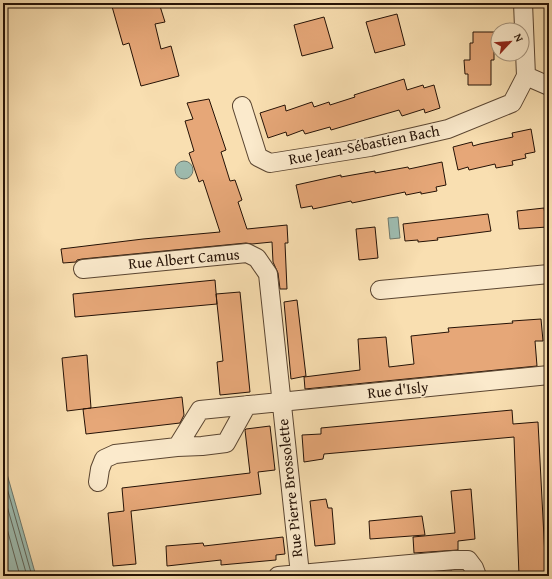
<svg xmlns="http://www.w3.org/2000/svg" width="552" height="579" font-family="'Gentium Book Plus',serif">
  <style>
    .water { fill: #9ebcb0; stroke: #6e786c }
    .lines { fill: none; stroke-linecap: round; stroke-linejoin: round }
    .shore { stroke: #62675b; stroke-width: 1 }
    .building { fill: #e6a778; stroke: #251206 }
    .street-casing { stroke: #5a4531; stroke-width: 20 }
    .street { stroke: #fbeacc; stroke-width: 18 }
    .labels { text-anchor: middle; stroke-width: 3.5; stroke-linejoin: round; paint-order: stroke }
    .street-label { font-size: 15px; fill: #251206; stroke: #fbeacc }
  </style>
  <rect width="100%" height="100%" fill="#f9dfb1"/>
  <filter id="stains"><feTurbulence type="fractalNoise" baseFrequency=".005" numOctaves="4"/><feColorMatrix values="0 0 0 0 .2 0 0 0 0 .09 0 0 0 0 .02 0 0 0 .5 -.17"/></filter>
  <radialGradient id="worn" r=".72"><stop offset=".6" stop-color="#630" stop-opacity="0"/><stop offset="1" stop-color="#630" stop-opacity=".3"/></radialGradient>
  <path class="water" d="M175 170a9 9 0 1 1 18 0a9 9 0 1 1-18 0Z
    M398,217L400,238L390,239L388,218Z
    M3,462L7,474L36,576H3Z"/>
  <g class="lines">
    <path class="shore" d="M3,474L32,576
      M3,492L27,576
      M3,514L20,576"/>
  </g>
  <path class="building" d="M111,3H159L165,22L155,24L161,49L171,46L179,76L141,86L129,43L123,45Z
    M397,14L405,45L375,53L366,22Z
    M324,17L333,48L302,56L294,25Z
    M473,32H497V48H494V60H491V85H468V74H465L464,60H470V43H473Z
    M404,79L407,90L423,85L424,88L434,85L440,108L425,113L424,109L402,116L399,110L331,130L330,127L305,134L303,130L287,136L286,132L268,138L260,113L285,105L286,111L312,102L314,107L329,102L330,105L355,97L354,95Z
    M209,99L226,150L221,152L230,181L235,180L242,200L238,202L247,229L287,225L288,243H285L287,289H280L278,273L273,262L272,242L252,244L246,243L82,259L77,260L76,262L63,263L61,249L143,239L220,232L203,180L199,182L189,153L194,151L185,121L193,119L187,103Z
    M531,129L535,152L525,154L526,158L512,161L513,165L496,168L495,164L469,170L468,167L458,170L453,147L472,142L473,146L480,144L513,137L512,133Z
    M442,162L446,185L436,187L437,191L421,194V192L406,195L405,192L352,203L351,201L313,209L312,206L301,208L296,185L341,175V177L375,171V173L408,167L409,169Z
    M544,208L547,227L519,229L517,211Z
    M488,214L491,231L437,238L438,240L418,242V240L405,241L403,224Z
    M375,227L378,258L359,260L356,229Z
    M215,280L217,304L75,317L73,294Z
    M240,292L250,392L220,395L217,362L223,361L216,294Z
    M297,300L306,376L291,379L284,302Z
    M541,319L543,341H535L537,366L305,389L304,377L360,370L358,339L386,337L389,367L414,364L411,336L449,332L448,328L513,323L512,321Z
    M87,355L91,408L67,411L62,358Z
    M182,397L184,415L180,423L86,434L83,409Z
    M512,410L513,424L538,422L546,576H519L514,437L324,454L323,459L304,462L302,435L321,434V428Z
    M270,426L275,470L258,472L261,494L131,511L136,564L113,566L108,513L124,511L122,488L250,473L245,430L246,429Z
    M471,489L475,539L458,541V550L414,553L413,537L455,533L451,491Z
    M326,499L328,508H332L335,544L315,546L310,501Z
    M422,516L425,535L370,539L369,521Z
    M283,537L285,554L276,555V560L221,565V560L167,566L166,546L203,543L204,546Z
    M452,571V576H415V574Z"/>
  <g class="lines">
    <defs>
      <path id="street" d="M526,76L549,86
        M242,106L258,157L270,163L370,147L448,129L512,103L526,76L523,3
        M83,269L247,253L257,258L268,274L300,574
        M380,290L549,274
        M177,447L202,446L226,443L247,405
        M98,482L100,469L104,459L115,454L177,447L200,410L549,375
        M278,576L454,560H468L474,568L477,576"/>
    </defs>
    <use href="#street" class="street-casing"/>
    <use href="#street" class="street"/>
  </g>
  <g class="labels">
    <g class="street-label">
      <text transform="translate(364 145) rotate(-11)" y="5">Rue Jean-Sébastien Bach</text>
      <text transform="translate(184 259) rotate(-5)" y="5">Rue Albert Camus</text>
      <text transform="translate(398 390) rotate(-6)" y="5">Rue d'Isly</text>
      <text transform="translate(290 488) rotate(-96)" y="5">Rue Pierre Brossolette</text>
    </g>
  </g>
  <rect width="552" height="579" fill="none" stroke="#f9dfb1" stroke-width="16"/>
  <rect x="4" y="4" width="544" height="571" fill="none" stroke="#251206" stroke-width="2"/>
  <rect x="8" y="8" width="536" height="563" fill="none" stroke="#251206"/>
  <g transform="translate(510 42) rotate(64)"><circle r="19" fill="#fbeacc" stroke="#a5947d"/>
  <path d="M0-3L7 15L0 10L-7 15Z" fill="#8f2418"/>
  <text y="-6" font-size="11" font-weight="bold" text-anchor="middle" fill="#251206">N</text>
  </g>
  <rect width="100%" height="100%" filter="url(#stains)"/>
  <rect width="100%" height="100%" fill="url(#worn)"/>
</svg>
